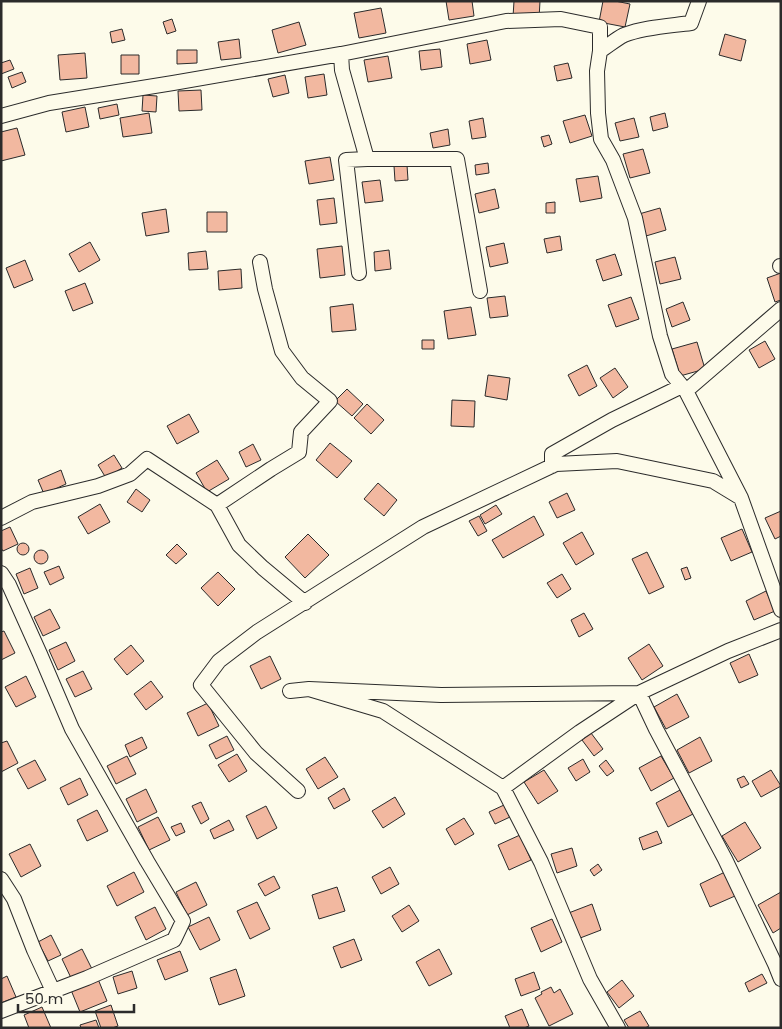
<svg xmlns="http://www.w3.org/2000/svg" width="782" height="1029" font-family="Poppins,sans-serif">
  <style>
    .building { fill: #f2b8a0; stroke: #2b2b2b }
    .lines { fill: none; stroke-linecap: round; stroke-linejoin: round }
    .minor-casing { stroke: #2b2b2b; stroke-width: 16 }
    .minor { stroke: #fdfbea; stroke-width: 14 }
  </style>
  <rect width="100%" height="100%" fill="#fdfbea"/>
  <path class="building" d="M446,1H472L474,16L449,20Z
    M514,1H540L539,19L513,17Z
    M603,1H615L630,4L625,27L599,22Z
    M381,8L386,33L359,38L354,13Z
    M172,19L176,31L167,34L163,22Z
    M299,22L306,45L278,53L272,30Z
    M122,29L125,40L112,43L110,32Z
    M725,34L746,40L741,61L719,55Z
    M239,39L241,58L221,60L218,42Z
    M487,40L491,60L470,64L467,44Z
    M440,49L442,67L421,70L419,51Z
    M177,50H197V63L177,64Z
    M85,53L87,78L60,80L58,55Z
    M121,55H139V74H121Z
    M388,56L392,78L368,82L364,60Z
    M10,60L14,69L1,74V63Z
    M568,63L572,78L557,81L554,66Z
    M22,72L26,82L12,88L8,77Z
    M324,74L327,95L308,98L305,77Z
    M285,75L289,93L273,97L268,79Z
    M201,90L202,110L179,111L178,91Z
    M143,95L157,96L156,112L142,111Z
    M117,104L119,115L100,119L98,108Z
    M85,107L89,127L66,132L62,112Z
    M149,113L152,133L123,137L120,118Z
    M665,113L668,127L653,131L650,117Z
    M585,115L592,136L570,143L563,121Z
    M483,118L486,137L472,139L469,121Z
    M634,118L639,137L620,141L615,123Z
    M17,128L25,155L1,161V132Z
    M448,129L450,145L433,148L430,133Z
    M549,135L552,144L544,147L541,137Z
    M643,149L650,173L630,178L623,154Z
    M330,157L334,180L309,184L305,161Z
    M488,163L489,173L476,175L475,165Z
    M407,165L408,180L395,181L394,166Z
    M598,176L602,198L580,202L576,179Z
    M380,180L383,201L365,203L362,182Z
    M495,189L499,208L479,213L475,194Z
    M334,198L337,223L320,225L317,200Z
    M555,202V213H546V203Z
    M660,208L666,230L646,236L639,214Z
    M166,209L169,232L146,236L142,213Z
    M207,212H227V232H207Z
    M560,236L562,250L547,253L544,239Z
    M90,242L100,260L79,272L69,254Z
    M504,243L508,263L490,267L486,247Z
    M342,246L345,275L320,278L317,249Z
    M389,250L391,269L375,271L374,252Z
    M206,251L208,269L189,270L188,253Z
    M615,254L622,275L603,281L596,260Z
    M675,257L681,279L660,284L655,262Z
    M25,260L33,280L14,288L6,268Z
    M241,269L242,288L219,290L218,271Z
    M781,273V300L775,302L767,278Z
    M85,283L93,303L73,311L65,291Z
    M505,296L508,316L490,318L487,298Z
    M631,297L639,319L616,327L608,305Z
    M683,302L690,320L672,327L666,309Z
    M353,304L356,330L332,332L330,307Z
    M471,307L476,335L448,339L444,311Z
    M422,340H434V349H422Z
    M765,341L775,359L759,368L749,350Z
    M697,342L705,369L680,376L672,349Z
    M587,365L597,386L579,396L568,375Z
    M615,368L628,387L613,398L600,378Z
    M488,375L510,378L507,400L485,396Z
    M347,389L363,404L352,416L335,401Z
    M452,400L475,401L474,427L451,426Z
    M367,404L384,420L371,434L354,418Z
    M189,414L199,432L177,444L167,426Z
    M330,443L352,461L337,478L316,460Z
    M253,444L261,460L246,467L239,452Z
    M114,455L122,468L106,478L98,465Z
    M217,460L229,479L207,492L196,473Z
    M61,470L66,484L44,494L38,480Z
    M378,483L397,500L384,516L364,499Z
    M136,489L150,500L142,512L127,502Z
    M567,493L575,510L557,518L549,502Z
    M100,504L110,522L88,534L78,517Z
    M496,505L502,514L485,524L480,515Z
    M781,511V536L775,539L765,518Z
    M479,516L487,531L478,536L469,521Z
    M534,516L544,535L503,558L492,540Z
    M10,527L18,544L3,551L1,548V531Z
    M742,529L752,552L731,561L721,538Z
    M582,532L594,554L576,565L563,543Z
    M308,534L329,555L305,578L285,557Z
    M17 549a6 6 0 1 1 12 0a6 6 0 1 1-12 0Z
    M177,544L187,554L176,564L166,555Z
    M34 557a7 7 0 1 1 14 0a7 7 0 1 1-14 0Z
    M647,552L664,587L649,594L632,559Z
    M59,566L64,578L50,585L44,572Z
    M687,567L691,578L685,580L681,569Z
    M30,568L38,588L24,594L16,574Z
    M218,572L235,589L218,606L201,588Z
    M562,574L571,589L557,598L547,583Z
    M766,591L775,611L754,620L746,601Z
    M50,609L60,628L43,636L34,617Z
    M584,613L593,629L579,637L571,620Z
    M4,631L15,653L1,660V632Z
    M66,642L75,661L58,670L49,650Z
    M649,644L663,666L642,680L628,658Z
    M131,645L144,661L127,675L114,659Z
    M749,654L758,675L739,683L730,663Z
    M270,656L281,679L261,689L250,666Z
    M83,671L92,689L75,697L66,679Z
    M26,676L36,697L16,707L5,687Z
    M151,681L163,697L146,710L134,694Z
    M677,694L689,717L666,729L654,707Z
    M208,703L219,726L198,736L187,713Z
    M591,733L603,749L594,756L582,740Z
    M227,736L234,750L216,759L209,745Z
    M142,737L147,748L130,757L125,745Z
    M700,737L712,761L689,773L677,750Z
    M7,741L18,763L1,772V743Z
    M237,754L247,771L229,782L218,765Z
    M127,756L136,774L116,784L107,766Z
    M661,756L674,778L651,791L639,768Z
    M325,757L338,777L318,789L306,769Z
    M583,759L590,772L576,781L568,768Z
    M35,760L46,780L28,789L17,769Z
    M606,760L614,771L607,776L599,766Z
    M544,770L558,791L538,804L524,782Z
    M771,770L781,786L761,797L752,781Z
    M744,776L749,784L741,788L737,779Z
    M80,778L88,795L68,805L60,788Z
    M344,788L350,800L334,809L328,798Z
    M146,789L157,812L137,822L126,799Z
    M680,790L693,814L668,827L656,803Z
    M395,797L405,814L383,828L372,811Z
    M201,802L209,819L201,824L192,806Z
    M504,805L510,817L495,824L489,812Z
    M266,806L277,828L257,839L246,816Z
    M97,810L108,831L87,841L77,820Z
    M158,817L170,840L149,850L138,827Z
    M464,818L474,834L455,845L446,829Z
    M229,820L234,830L214,839L210,830Z
    M745,822L761,848L738,862L722,836Z
    M181,823L185,832L176,836L171,827Z
    M657,831L662,843L643,850L639,838Z
    M520,835L531,860L509,870L498,845Z
    M30,844L41,866L21,877L9,854Z
    M572,848L577,866L557,873L551,854Z
    M598,864L602,870L594,876L590,870Z
    M390,867L399,884L381,894L372,877Z
    M134,872L144,892L117,906L107,886Z
    M725,872L735,896L710,907L700,884Z
    M274,876L280,888L265,896L258,884Z
    M196,882L207,905L187,915L176,892Z
    M337,887L345,911L319,919L312,895Z
    M781,892V928L773,933L758,905Z
    M257,902L270,929L250,939L237,911Z
    M592,904L601,930L575,940L566,914Z
    M409,905L419,921L402,932L392,916Z
    M155,907L166,929L146,940L135,917Z
    M209,917L220,940L200,950L188,927Z
    M552,919L562,942L541,952L531,928Z
    M51,935L61,955L48,961L38,942Z
    M354,939L362,960L341,968L333,947Z
    M82,949L92,969L72,980L62,959Z
    M439,949L452,974L429,986L416,962Z
    M180,951L188,971L165,980L157,960Z
    M236,969L245,996L219,1005L210,978Z
    M132,971L137,988L118,994L113,977Z
    M534,972L540,989L521,996L515,979Z
    M762,974L767,983L749,992L745,983Z
    M7,976L16,997L1,1003V979Z
    M98,979L107,1001L80,1012L71,990Z
    M622,980L634,996L619,1008L607,992Z
    M551,987L554,993L560,989L573,1014L549,1026L535,998L542,994L541,992Z
    M111,1005L118,1026L112,1028H101L95,1011Z
    M42,1007L51,1028H29L24,1015Z
    M522,1009L529,1026L524,1028H510L505,1016Z
    M640,1011L649,1026L645,1028H629L624,1020Z
    M96,1020L99,1028H81L80,1025Z"/>
  <g class="lines">
    <defs>
      <path id="minor" d="M341,54L506,21L561,19L600,27V51
        M1,116L49,103L173,83L341,54L342,70L367,159L346,160L359,273
        M367,159H457L480,291
        M780,266H781
        M781,309L686,391L741,498L781,610
        M686,391L672,374L660,336L635,218L613,160L601,139L598,113L597,71L600,51C608,46 616,39 624,35C645,27 669,26 691,23L699,1
        M552,466V454L612,420L682,386
        M217,505L271,469L299,452L301,432L330,401L302,378L282,351L265,289L260,262
        M1,518L32,502L98,486L130,474L147,459L217,505L239,545L263,568L305,603
        M1,573L9,585L40,654L72,729L147,861L183,921L174,940L87,978L1,1011
        M309,689L441,695L639,693L656,729L725,859L775,964L781,979
        M290,691L309,689L383,711L503,788L541,862L590,979L618,1028
        M503,788L580,732L639,693L728,651L781,630
        M298,791L256,753L201,685L219,661L257,632L423,527L556,464L617,461L713,481L741,498
        M1,879L14,899L34,950L53,991"/>
    </defs>
    <use href="#minor" class="minor-casing"/>
    <use href="#minor" class="minor"/>
  </g>
  <rect width="782" height="1029" fill="none" stroke="#2b2b2b" stroke-width="5"/>
  <path d="M18 1004v8h116v-8" fill="none" stroke="#2b2b2b" stroke-width="2.5"/>
  <text x="25" y="1004" font-size="15" fill="#2b2b2b" stroke="#fdfbea" stroke-width="4" paint-order="stroke">50 m</text>
</svg>
